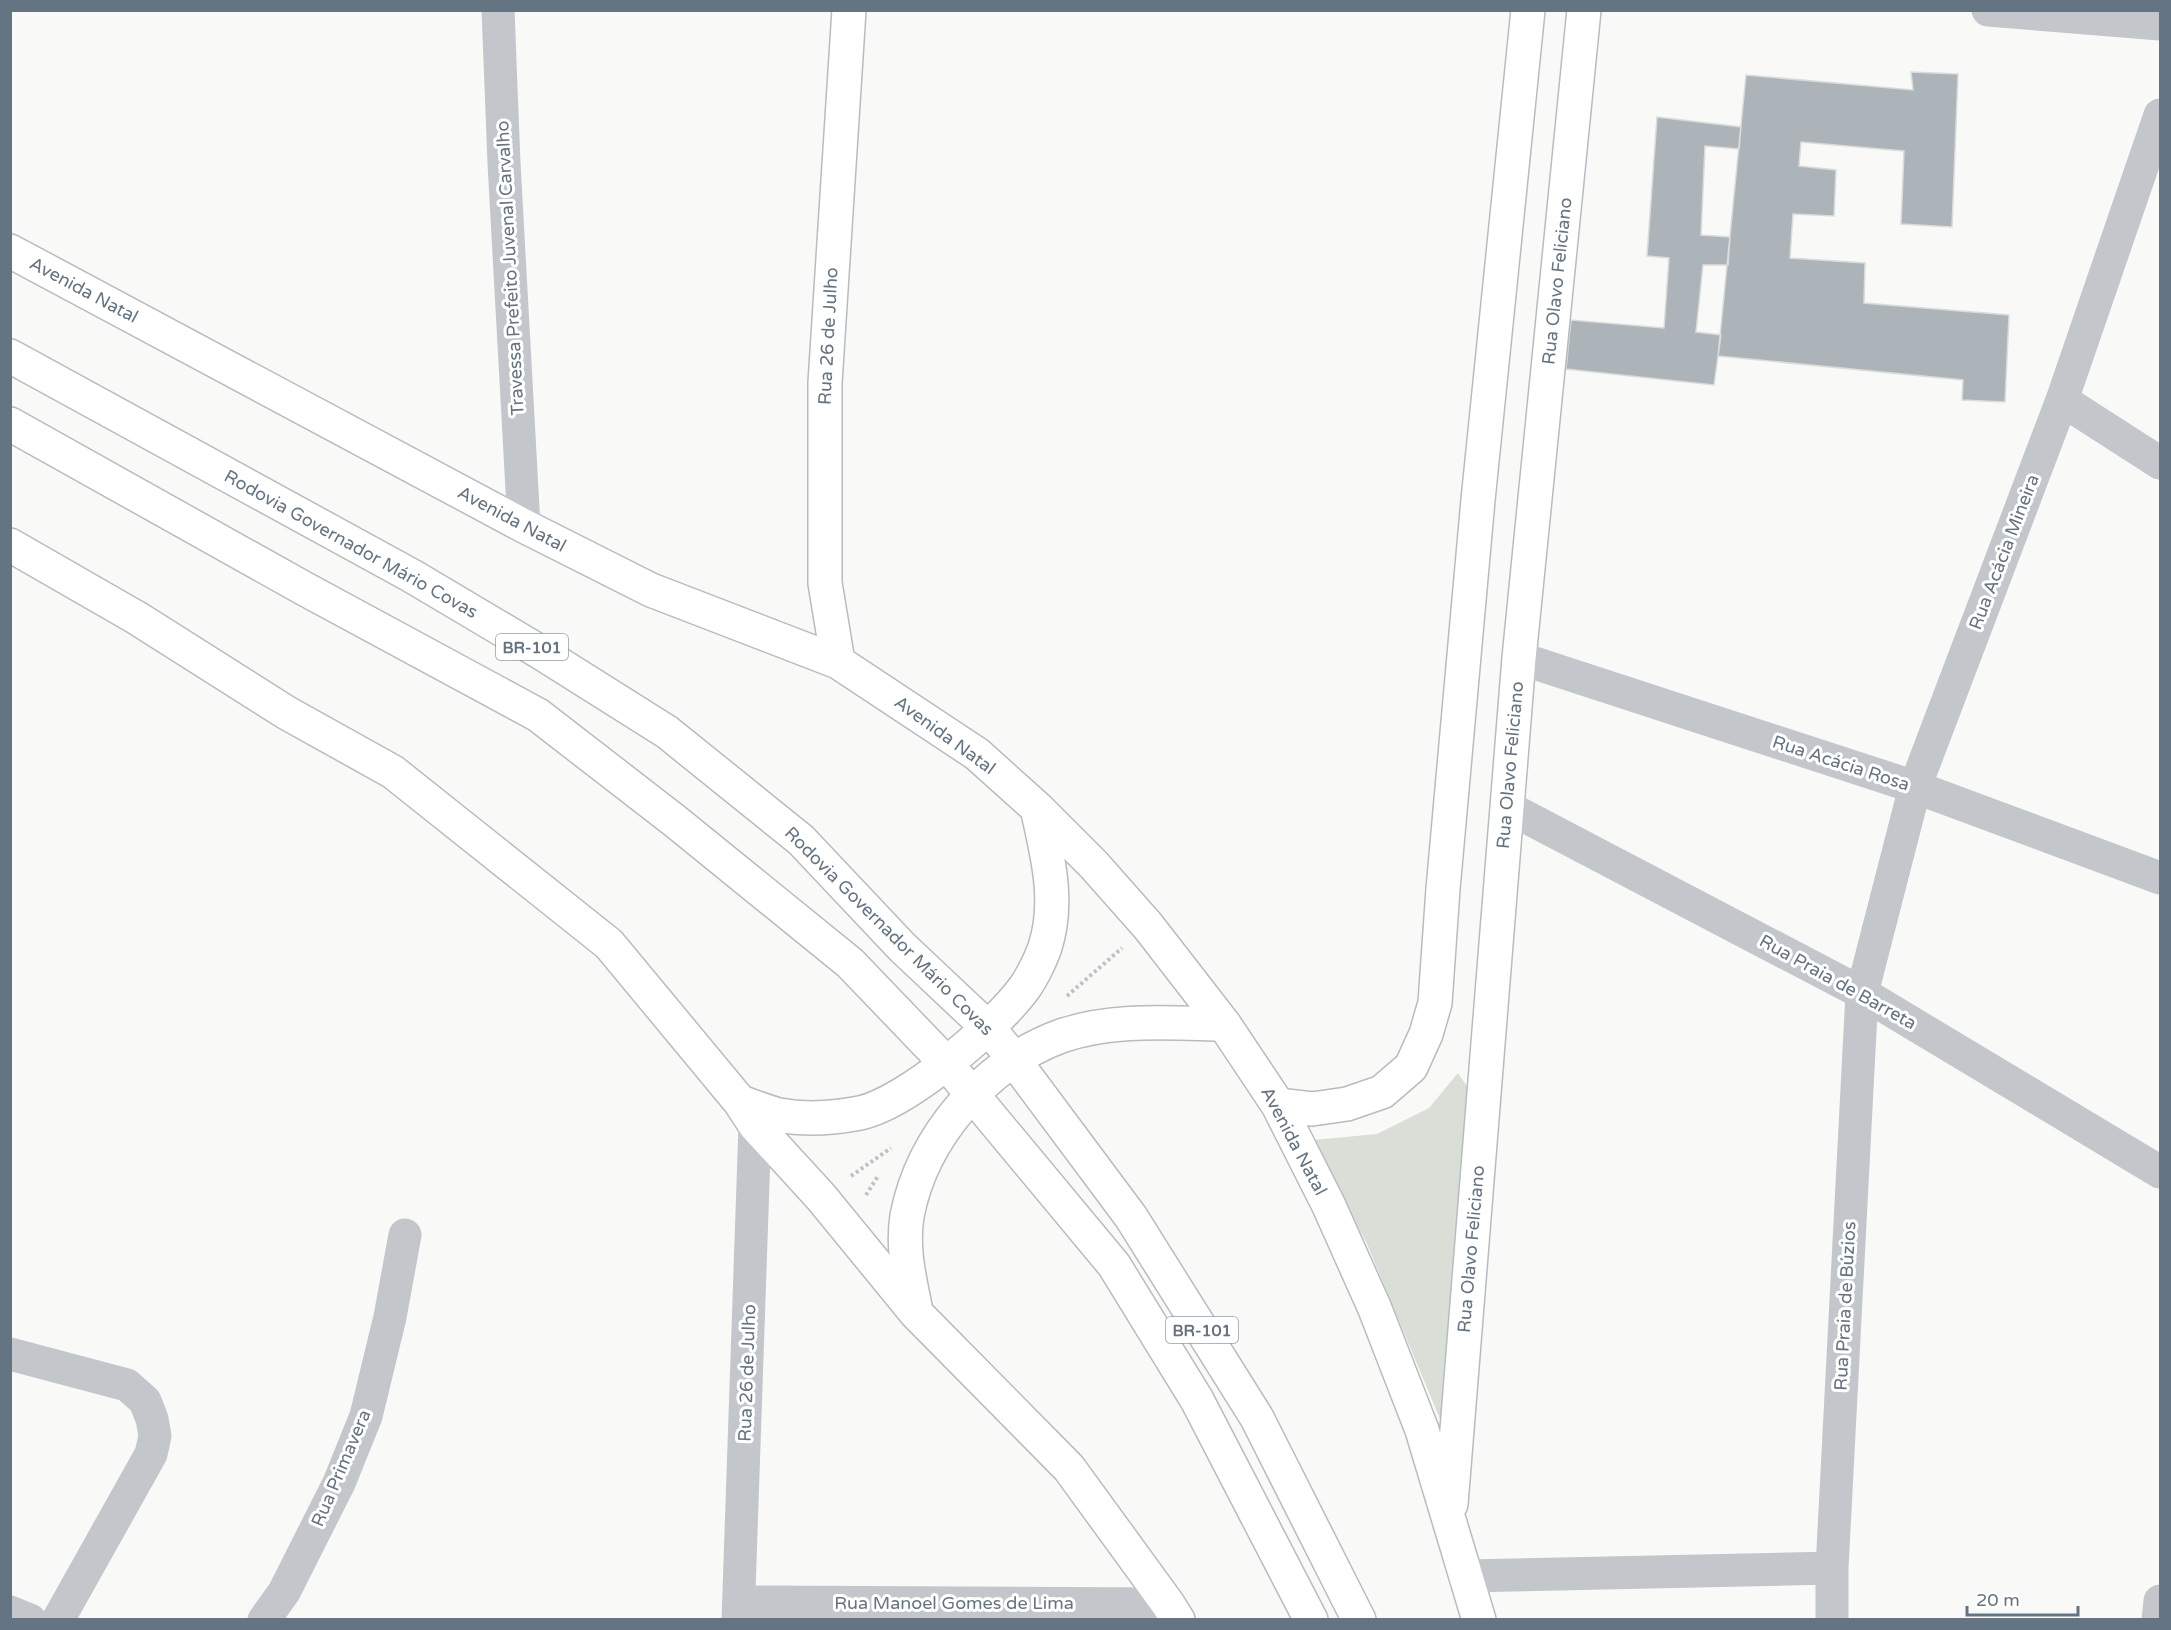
<svg xmlns="http://www.w3.org/2000/svg" width="2171" height="1630" font-family="'Varela Round',sans-serif">
  <style>
    .green { fill: #d9dfd6 }
    .building { fill: #acb4ba; stroke: #dbdcd9; stroke-width: 1.5 }
    .lines { fill: none; stroke-linecap: round; stroke-linejoin: round }
    .secondary-casing { stroke: #b7bcc1; stroke-width: 36 }
    .highway-casing { stroke: #b8bbbf; stroke-width: 36 }
    .path { stroke: #bfc1c4; stroke-width: 4; stroke-dasharray: 3 3; stroke-linecap: butt }
    .street { stroke: #c3c7cb; stroke-width: 33 }
    .secondary { stroke: #fff; stroke-width: 33 }
    .highway { stroke: #fff; stroke-width: 33 }
    .labels { text-anchor: middle; stroke-width: 6; stroke-linejoin: round; paint-order: stroke }
    .shield { fill: #fff; stroke: #939ea8; stroke-width: 1.5 }
    .shield-label { font-size: 16px; font-weight: bold; fill: #657482 }
    .street-label { font-size: 18px; fill: #657482; stroke: #fff }
  </style>
  <rect width="100%" height="100%" fill="#f9faf7"/>
  <path class="green" d="M1458,1073L1473,1095L1454,1363L1440,1419L1367,1244L1313,1140L1377,1134L1429,1108Z"/>
  <path class="building" d="M1911,72L1958,74L1952,227L1901,224L1904,151L1801,142L1799,166L1836,170L1834,216L1793,214L1790,258L1865,263L1864,303L2009,315L2005,402L1962,400L1963,380L1718,356L1746,75L1913,90Z
    M1657,117L1741,127L1739,149L1705,146L1701,235L1730,237L1728,265H1703L1696,332L1721,335L1714,385L1566,369L1571,320L1664,328L1669,258L1647,256Z"/>
  <g class="lines">
    <defs>
      <path id="secondary" d="M10,251L524,526L651,590L838,662L977,754L1037,808L1094,865L1148,926L1224,1024L1278,1105L1329,1206L1375,1309L1422,1430L1479,1620
        M10,545L137,618L287,713L393,772L609,944L740,1102L755,1125L821,1197L916,1313L1069,1468L1168,1604L1178,1620
        M838,662L825,583V383L849,10
        M740,1102C753,1106 766,1112 779,1115C805,1120 834,1118 860,1113C907,1103 997,1026 1025,987C1032,977 1041,959 1045,947C1060,901 1047,853 1037,808
        M1278,1105L1312,1109L1347,1104L1382,1092L1411,1067L1426,1034L1435,1003L1443,889L1478,500L1528,10
        M915,1306C909,1277 902,1247 907,1216C922,1137 985,1064 1061,1036C1112,1018 1170,1023 1224,1024
        M1451,1504L1519,658L1584,10"/>
      <path id="highway" d="M10,356L412,576L540,652L667,732L801,840L902,947L988,1028L1005,1048L1131,1217L1257,1418L1359,1620
        M10,424L305,589L538,715L675,821L850,963L946,1063L1114,1265L1197,1400L1311,1620"/>
    </defs>
    <use href="#secondary" class="secondary-casing"/>
    <use href="#highway" class="highway-casing"/>
    <path class="path" d="M1067,996L1122,948
      M851,1176L891,1148
      M866,1195L878,1176"/>
    <path class="street" d="M498,10L504,163L524,526
      M1988,10L2160,24
      M2062,400L2160,463
      M1519,658L1915,787L2160,878
      M1507,807L1862,993L2160,1172
      M10,1354L127,1385L145,1401L152,1419L155,1436L151,1454L58,1620
      M1465,1576L1832,1568
      M739,1602L1168,1604
      M10,1612L30,1620
      M264,1620L284,1592L339,1483L366,1416L390,1317L405,1235
      M738,1620L755,1125
      M1832,1620V1568L1862,993L1915,787L2062,400L2160,115
      M2158,1620L2160,1601"/>
    <use href="#secondary" class="secondary"/>
    <use href="#highway" class="highway"/>
  </g>
  <g class="labels">
    <g class="shield">
      <rect x="496" y="634" width="72" height="26" rx="4.5"/>
      <rect x="1166" y="1317" width="72" height="26" rx="4.5"/>
    </g>
    <g class="shield-label">
      <text x="532" y="653">BR-101</text>
      <text x="1202" y="1336">BR-101</text>
    </g>
    <g class="street-label">
      <text transform="translate(510 268) rotate(-93)" y="6">Travessa Prefeito Juvenal Carvalho</text>
      <text transform="translate(1557 281) rotate(-84)" y="6">Rua Olavo Feliciano</text>
      <text transform="translate(84 290) rotate(28)" y="6">Avenida Natal</text>
      <text transform="translate(828 336) rotate(-87)" y="6">Rua 26 de Julho</text>
      <text transform="translate(512 519) rotate(28)" y="6">Avenida Natal</text>
      <text transform="translate(351 544) rotate(29)" y="6">Rodovia Governador Mário Covas</text>
      <text transform="translate(2004 552) rotate(-69)" y="6">Rua Acácia Mineira</text>
      <text transform="translate(945 735) rotate(36)" y="6">Avenida Natal</text>
      <text transform="translate(1841 763) rotate(18)" y="6">Rua Acácia Rosa</text>
      <text transform="translate(1510 765) rotate(-85)" y="6">Rua Olavo Feliciano</text>
      <text transform="translate(889 931) rotate(45)" y="6">Rodovia Governador Mário Covas</text>
      <text transform="translate(1838 982) rotate(29)" y="6">Rua Praia de Barreta</text>
      <text transform="translate(1294 1141) rotate(62)" y="6">Avenida Natal</text>
      <text transform="translate(1471 1249) rotate(-85)" y="6">Rua Olavo Feliciano</text>
      <text transform="translate(1845 1306) rotate(-87)" y="6">Rua Praia de Búzios</text>
      <text transform="translate(747 1373) rotate(-88)" y="6">Rua 26 de Julho</text>
      <text transform="translate(341 1468) rotate(-67)" y="6">Rua Primavera</text>
      <text x="954" y="1609">Rua Manoel Gomes de Lima</text>
    </g>
  </g>
  <rect width="2171" height="1630" fill="none" stroke="#657482" stroke-width="24"/>
  <path d="M1967 1606v9h111v-9" fill="none" stroke="#657482" stroke-width="3"/>
  <text x="1976" y="1606" font-size="18" fill="#657482" stroke="#ffffff" stroke-width="4.5" paint-order="stroke">20 m</text>
</svg>
